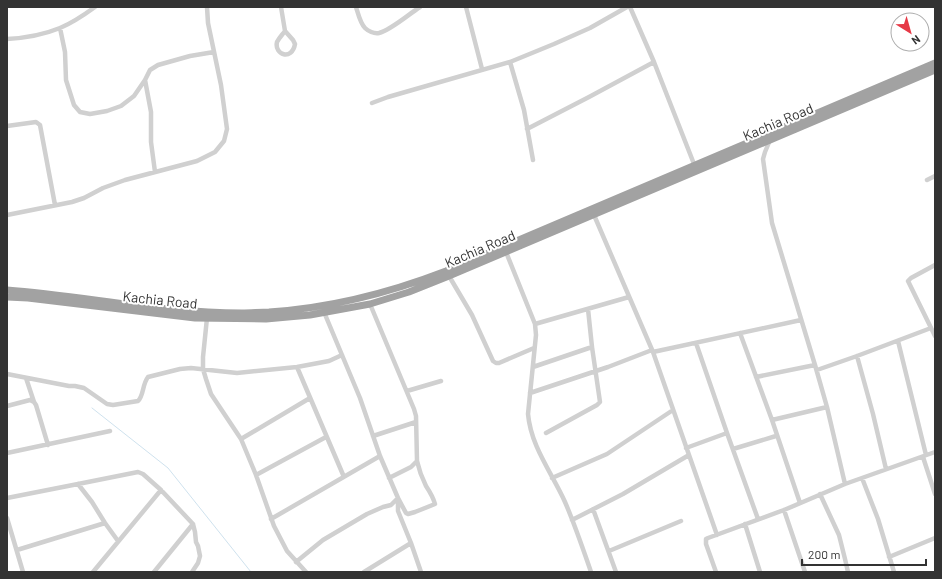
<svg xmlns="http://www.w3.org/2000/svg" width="942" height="579" font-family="Barlow,sans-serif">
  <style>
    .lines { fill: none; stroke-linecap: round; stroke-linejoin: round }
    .stream { stroke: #cfe2ee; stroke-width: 1 }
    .minor { stroke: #d0d0d0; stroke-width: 4.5 }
    .trunk { stroke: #a2a2a2; stroke-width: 7 }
    .labels { text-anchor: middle; stroke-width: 4; stroke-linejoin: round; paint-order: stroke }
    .street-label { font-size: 14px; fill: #333; stroke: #fff }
  </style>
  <rect width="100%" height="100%" fill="#fff"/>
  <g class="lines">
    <path class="stream" d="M92,408L168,468L251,572"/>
    <path class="minor" d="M281,7L285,31L293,40L295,44C292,61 274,55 277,42C279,38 282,35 285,31
      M356,7C358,13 360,23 365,28C368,31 374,34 379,33C391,30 409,14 420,7
      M466,7L482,69
      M630,7L654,62L694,164
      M60,28L65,52L66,80L74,105L80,112L90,114L107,111L121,106L134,96L145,80L150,70L158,65L190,56L214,52
      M7,39C25,38 43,35 60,28C72,23 84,15 95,7
      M510,62L524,110L533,160
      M145,80L151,112V142L155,172
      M372,103L388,97L510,62L554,44L590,28L627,7
      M7,126L36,122L40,125L55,205
      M527,129L589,97L654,62
      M770,140L765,152L763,159L772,223L815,365L827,407L845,484
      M927,180L935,176
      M7,215L72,202L84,198L103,188L125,180L197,161L215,152L224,141L227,129L221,85L208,23L207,7
      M594,215L653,352L717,535
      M506,252L535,324L536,335L528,414C531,447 552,473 565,502C575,525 583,549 591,572
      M935,265L911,278L908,281L909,283L935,336
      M449,276L472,315L493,361L496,363H499L534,348
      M370,304L414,409L416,416L417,461L411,467L389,478
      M324,312L360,398L380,456L398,498V511L411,543L421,572
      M207,318L203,357V369L206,379L211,394L241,439L256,475L274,526L287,551L306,572
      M535,324L629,297
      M740,333L772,420L800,503
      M898,341L926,455
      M696,343L727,433L758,519
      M653,352L801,320
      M857,356L873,414L886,469
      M297,367L344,477
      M533,367L592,347
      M817,370L857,356L931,328
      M7,374L69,386H75L84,388L107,404L113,405L138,401C144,395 142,385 148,377L180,369L191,368L237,373L297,367L329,361L342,355
      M756,377L815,365
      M26,378L34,402L36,405L48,445
      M407,391L441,381
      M530,393L608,367L652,350
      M7,406L30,400L34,402
      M772,420L827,407
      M546,433L597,405L600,402L592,347L588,309
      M373,436L416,422
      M241,439L310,398
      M686,448L727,433
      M733,449L776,436
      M7,453L110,431
      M923,457L935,494
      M256,475L326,437
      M552,478L607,454L673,410
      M862,478L878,519L894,572
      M78,484L92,502L105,523L118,541
      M820,494L839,535L845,559L848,572
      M7,498L78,484L138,472L143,474L161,490L193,524L195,532L196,542L198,546L200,556L198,563L192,572
      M593,509L616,572
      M784,510L805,572
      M7,518L23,572
      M271,519L380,456
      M572,520L623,494L689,455
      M745,524L760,572
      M17,550L105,523
      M609,551L681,521
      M889,557L935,538
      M296,562L323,540L367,514L383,507L391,505L398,498L406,513L408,514L415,512L435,504C433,497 430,492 426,486C422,478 419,470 417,461
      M93,572L161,490
      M154,572L193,524
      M364,572L411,543
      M716,572L706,544V539L708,538L784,510L845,484L935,452"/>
    <path class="trunk" d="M7,290C85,296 163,313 242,313C251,313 260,312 269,312C330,308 389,293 446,271L935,63
      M7,297L28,298L195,318L266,319L310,315L370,304L409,292L449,276L935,70"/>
  </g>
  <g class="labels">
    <g class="street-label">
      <text transform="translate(778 122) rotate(-23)" y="5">Kachia Road</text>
      <text transform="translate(480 249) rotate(-23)" y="5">Kachia Road</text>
      <text transform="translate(160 300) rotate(6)" y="5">Kachia Road</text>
    </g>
  </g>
  <rect width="942" height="579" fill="none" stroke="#333333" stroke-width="16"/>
  <g transform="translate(910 32) rotate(143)"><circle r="19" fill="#ffffff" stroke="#adadad"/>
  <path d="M0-3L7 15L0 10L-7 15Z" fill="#e63946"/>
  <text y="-6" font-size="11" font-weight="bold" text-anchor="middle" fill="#333333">N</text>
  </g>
  <path d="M802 559v6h124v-6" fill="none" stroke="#333333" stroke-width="2"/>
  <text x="808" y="559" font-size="12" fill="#333333" stroke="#ffffff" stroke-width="3" paint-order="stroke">200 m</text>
</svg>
